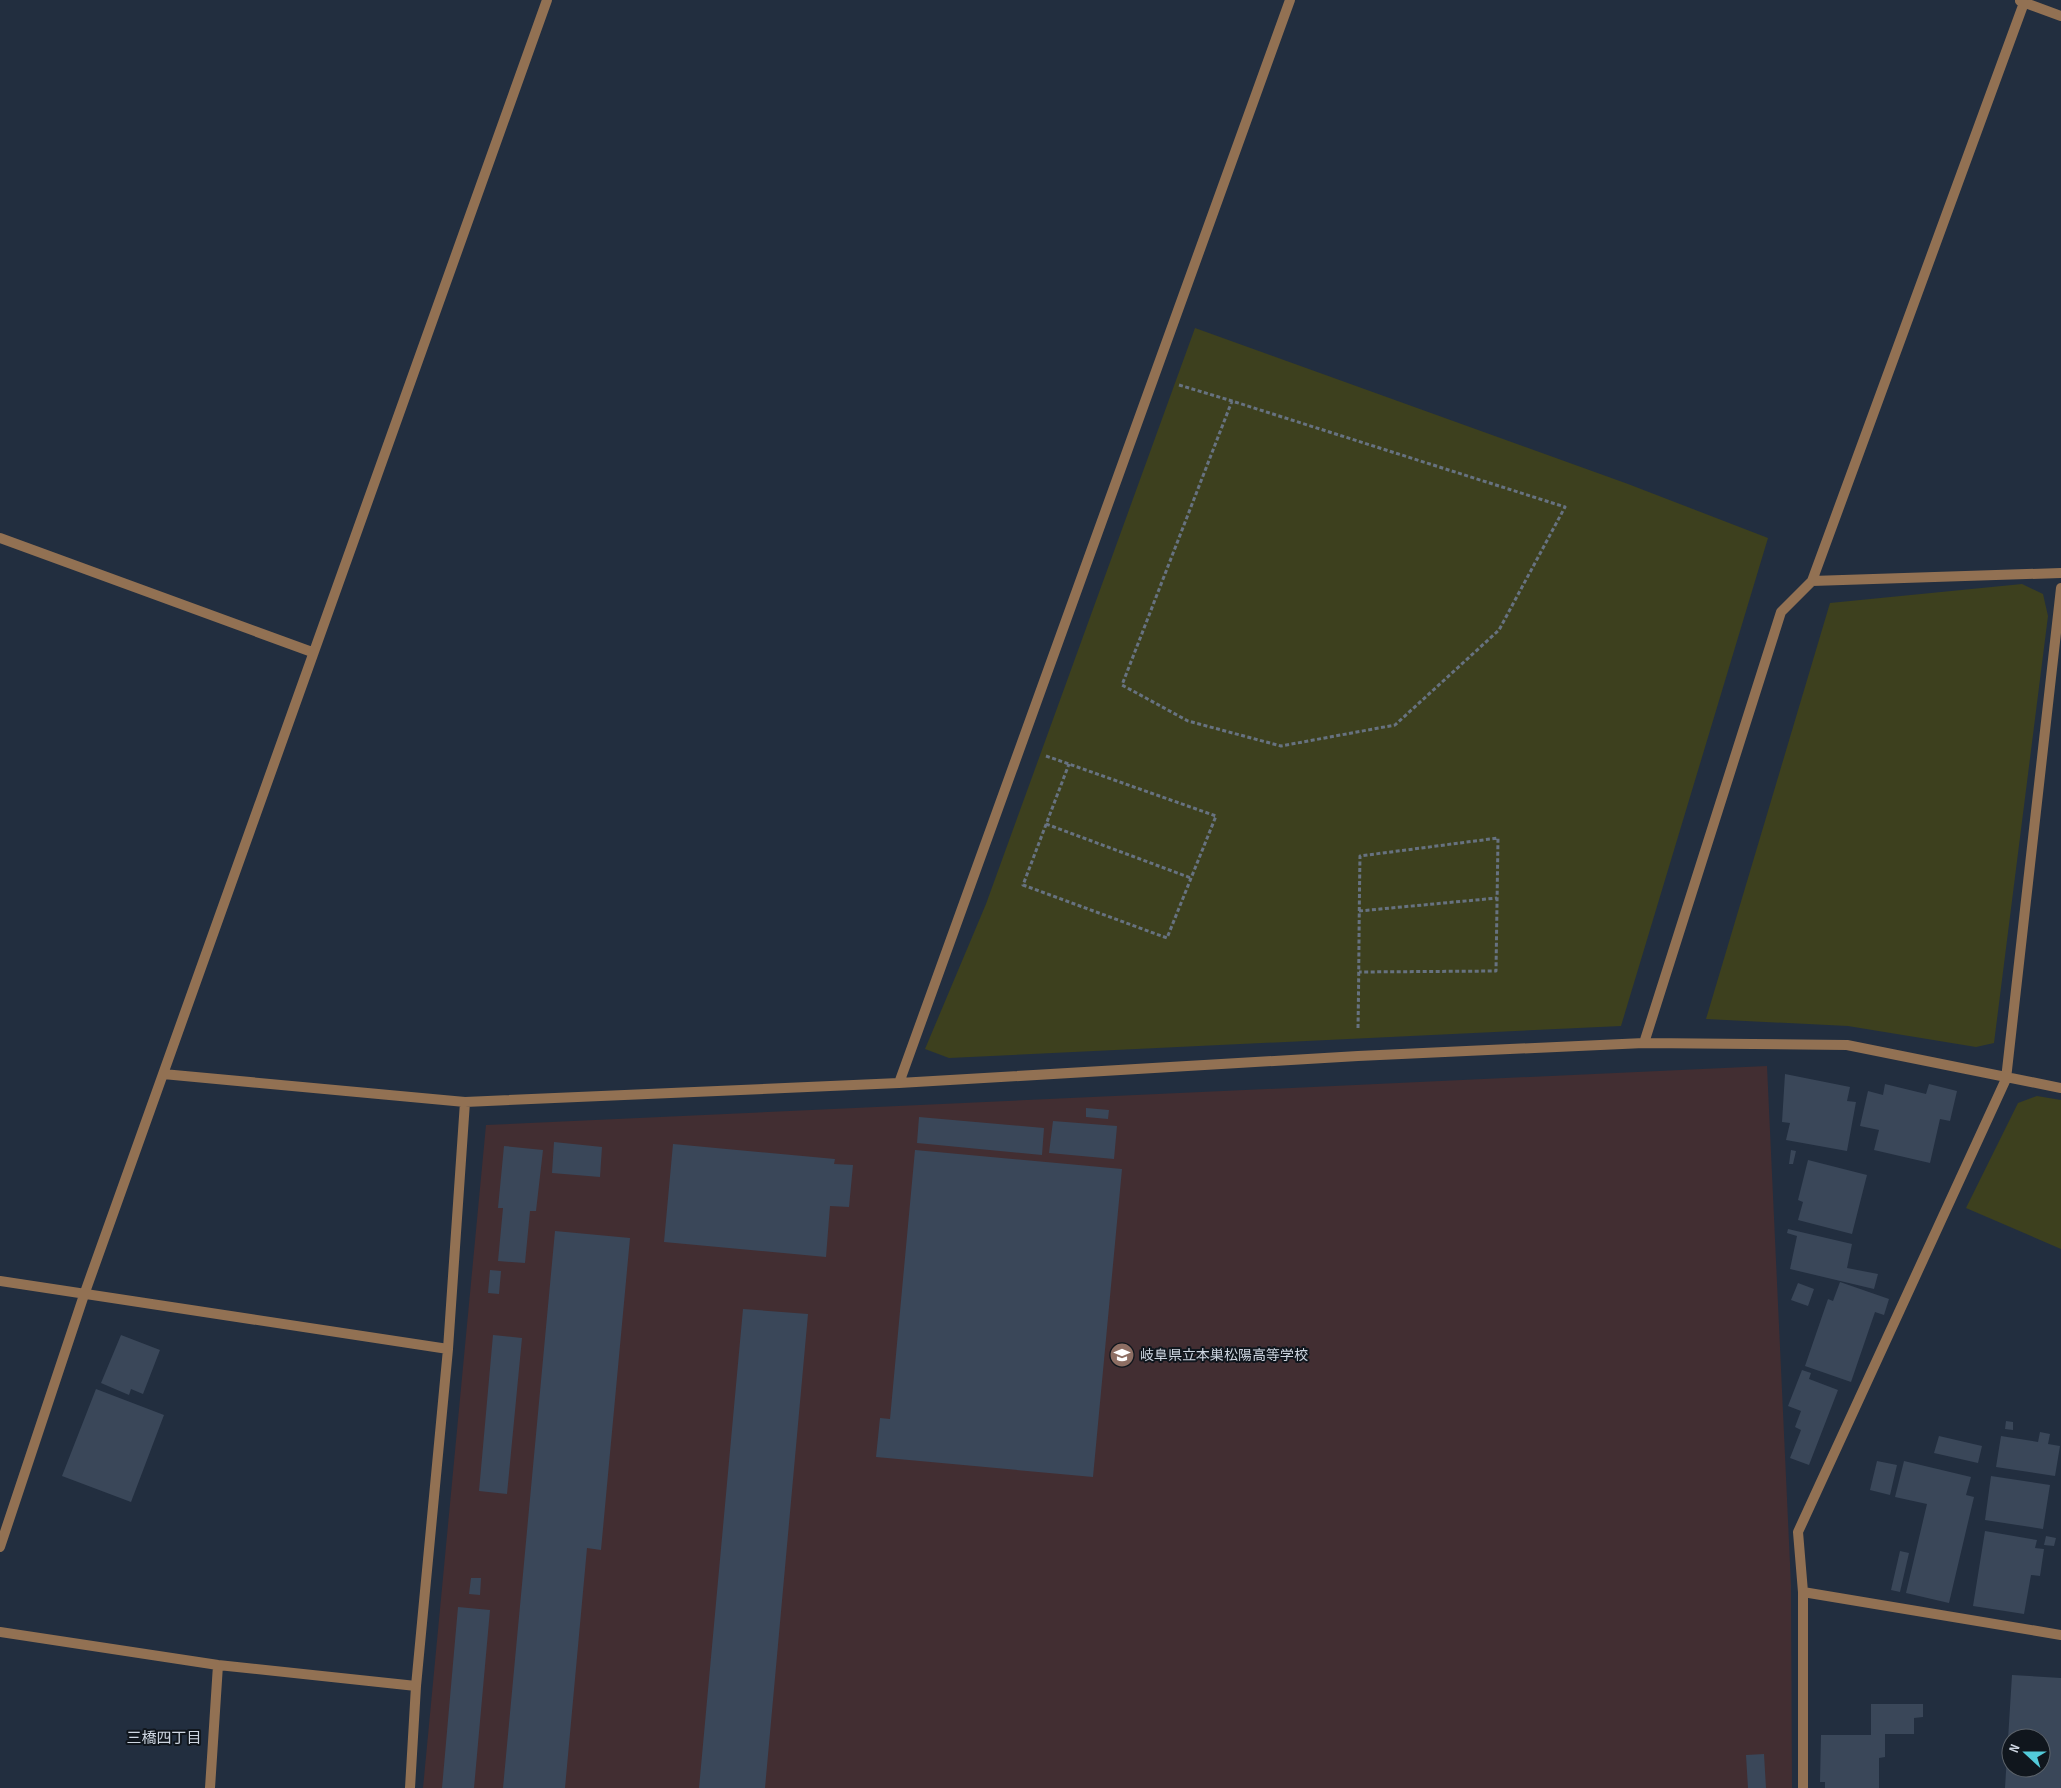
<svg xmlns="http://www.w3.org/2000/svg" width="2061" height="1788" font-family="'Sofia Sans Condensed','Noto Sans JP',sans-serif">
  <style>
    .education { fill: #422e32 }
    .green { fill: #3d401e }
    .building { fill: #3a4759; fill-rule: evenodd }
    .lines { fill: none; stroke-linecap: round; stroke-linejoin: round }
    .path { stroke: #677280; stroke-width: 3; stroke-dasharray: 4 2.5; stroke-linecap: butt }
    .street { stroke: #927153; stroke-width: 10 }
    .labels { text-anchor: middle; stroke-width: 4; stroke-linejoin: round; paint-order: stroke }
    .poi-label { font-size: 14px; fill: #ced6e1; stroke: #10161d; text-anchor: start }
    .neighbourhood-label { font-size: 15px; fill: #ced6e1; stroke: #10161d }
  </style>
  <rect width="100%" height="100%" fill="#222e3f"/>
  <path class="education" d="M1767,1066L1791,1585L1792,1788H423L486,1125Z"/>
  <path class="green" d="M1195,328L1628,484L1768,538L1621,1026L949,1058L925,1049L986,904Z
    M2022,584L2043,594L2048,616L1994,1043L1976,1047L1848,1026L1706,1019L1830,603Z
    M2037,1096L2061,1100V1249L1966,1208L2018,1103Z"/>
  <path class="building" d="M1785,1074L1850,1087L1847,1101L1856,1102L1847,1151L1786,1140L1790,1123L1782,1122Z
    M1885,1084L1926,1094L1929,1084L1957,1091L1950,1121L1940,1119L1930,1163L1874,1150L1879,1130L1860,1126L1868,1091L1883,1095Z
    M1086,1108L1109,1110L1108,1119L1086,1117Z
    M919,1117L1044,1128L1042,1155L917,1143Z
    M1053,1121L1117,1126L1114,1159L1049,1153Z
    M554,1142L602,1147L600,1177L552,1173Z
    M673,1144L835,1159L834,1164L853,1165L849,1207L830,1206L826,1257L664,1242Z
    M504,1146L543,1150L536,1211H530L525,1263L498,1261L503,1208H498Z
    M915,1150L1122,1169L1093,1477L876,1457L880,1418L890,1419Z
    M1791,1150L1796,1151L1793,1164H1789Z
    M1808,1160L1867,1175L1852,1234L1798,1220L1803,1202L1798,1200Z
    M1788,1229L1852,1244L1847,1268L1878,1274L1874,1289L1790,1269L1797,1236L1787,1233Z
    M555,1231L630,1238L601,1550L587,1548L565,1788H503Z
    M490,1270L501,1271L499,1294L488,1293Z
    M1840,1282L1889,1299L1884,1315L1875,1312L1851,1382L1805,1366L1828,1299L1833,1301Z
    M1798,1283L1814,1289L1808,1306L1791,1300Z
    M743,1309L808,1314L765,1788H699Z
    M121,1335L160,1350L143,1394L131,1389L129,1395L101,1383Z
    M493,1335L522,1338L507,1494L479,1491Z
    M1802,1370L1811,1373L1809,1379L1838,1390L1809,1465L1790,1458L1801,1430L1795,1427L1801,1411L1788,1406Z
    M96,1389L164,1415L131,1502L62,1476Z
    M2006,1421L2013,1422V1430L2005,1429Z
    M2040,1432L2050,1434L2048,1444L2060,1446L2055,1476L1996,1467L2001,1436L2038,1442Z
    M1939,1436L1982,1446L1978,1463L1934,1453Z
    M1877,1461L1897,1465L1890,1495L1870,1490Z
    M1904,1461L1971,1477L1966,1495L1974,1497L1949,1603L1906,1593L1927,1504L1895,1497Z
    M1991,1476L2050,1485L2043,1529L1985,1520Z
    M1985,1531L2037,1540L2035,1548L2044,1549L2040,1576L2031,1575L2024,1614L1973,1606Z
    M2046,1536L2056,1538L2054,1546L2044,1545Z
    M1900,1551L1909,1553L1900,1592L1891,1590Z
    M471,1578H481L480,1595L469,1594Z
    M458,1607L490,1610L474,1788H442Z
    M2012,1675L2061,1678V1788H2005ZM2011,1738H2041V1768H2011Z
    M1871,1704H1923V1717L1914,1718V1734H1885V1757L1879,1758V1788H1825V1782H1820L1821,1735H1871Z
    M1764,1754L1766,1788H1748L1746,1755Z"/>
  <g class="lines">
    <path class="path" d="M1179,385L1232,401L1565,507L1499,630L1395,725L1281,746L1188,721L1122,685L1232,401
      M1046,756L1069,764L1216,816L1167,938L1023,885L1069,764
      M1046,824L1191,878
      M1359,911L1497,898
      M1358,1028C1359,970 1359,913 1360,856L1498,838L1496,971L1359,972"/>
    <path class="street" d="M2020,1L2061,16
      M0,538L312,652
      M1812,581L2061,573
      M1644,1043L1781,612L1812,581L2025,0
      M163,1074L465,1102L899,1083L1358,1056L1644,1043L1847,1045L2061,1088
      M899,1083L1290,0
      M0,1281L448,1349
      M0,1547L84,1295L547,0
      M1803,1592L2061,1635
      M0,1632L218,1665L416,1686
      M210,1788L218,1665
      M410,1788L416,1686L448,1349L465,1102
      M1803,1788V1592L1798,1532L2006,1079L2061,588"/>
  </g>
  <defs>
    <symbol id="school-disc" viewBox="-11 -11 22 22"><circle r="9.5" fill="#8d6e63" stroke="#10161d"/><path d="M0-5L7-2L0 1L-7-2ZM-4 1L0 2.5L4 1V4Q0 6-4 4Z" fill="#fff"/></symbol>
  </defs>
  <g fill-rule="evenodd">
    <use href="#school-disc" x="1108" y="1341" width="28" height="28"/>
  </g>
  <g class="labels">
    <g class="poi-label">
      <text x="1140" y="1360">岐阜県立本巣松陽高等学校</text>
    </g>
    <g class="neighbourhood-label">
      <text x="164" y="1743">三橋四丁目</text>
    </g>
  </g>
  <g transform="translate(2026 1753) rotate(291)"><circle r="24" fill="#10161d" stroke="#5c636b"/>
  <path d="M0-4L9 19L0 12L-9 19Z" fill="#53cbda"/>
  <text y="-8" font-size="14" font-weight="bold" text-anchor="middle" fill="#ced6e1">N</text>
  </g>
</svg>
